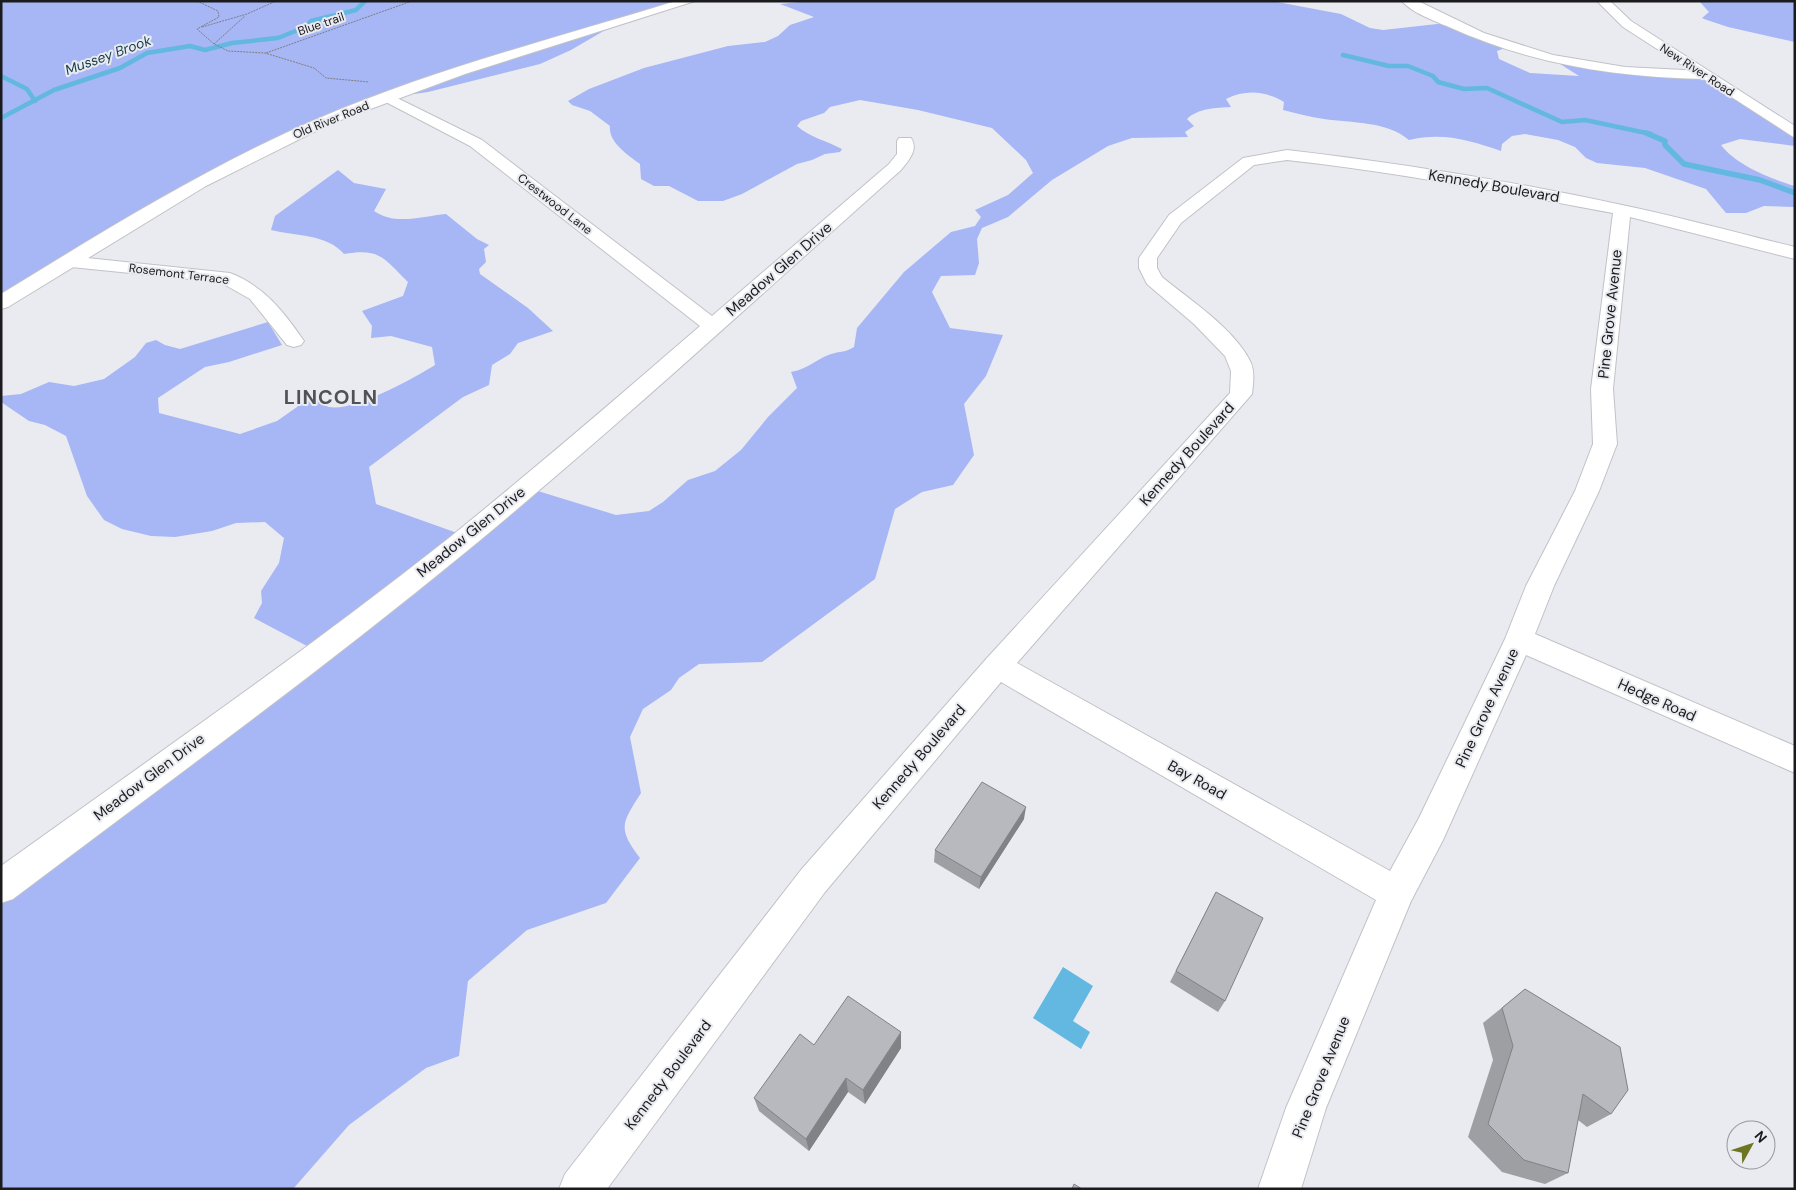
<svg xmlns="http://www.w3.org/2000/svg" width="1796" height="1190" font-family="'DM Sans',sans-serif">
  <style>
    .green { fill: #a7b6f5 }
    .water { fill: #62b8e1 }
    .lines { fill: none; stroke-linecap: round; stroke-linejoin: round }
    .stream-far1 { stroke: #62b8e1; stroke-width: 4.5 }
    .stream { stroke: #62b8e1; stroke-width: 5.5 }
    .minor-casing { stroke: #c1c2c7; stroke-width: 2 }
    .tertiary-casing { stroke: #c1c2c7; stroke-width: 2 }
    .secondary-casing { stroke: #c1c2c7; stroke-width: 2 }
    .path { stroke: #7e7f82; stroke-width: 1; stroke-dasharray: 2 1; stroke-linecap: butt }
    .minor { fill: #fff; fill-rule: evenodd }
    .tertiary { fill: #fff; fill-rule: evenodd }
    .secondary { fill: #fff; fill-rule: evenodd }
    .wall { fill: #9e9fa3 }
    .shaded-wall { fill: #818285 }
    .building { fill: #b8b9be; stroke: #818285 }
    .labels { text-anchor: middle; stroke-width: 4; stroke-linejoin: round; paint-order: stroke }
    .far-street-label { font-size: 12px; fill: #1b1b1d; stroke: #eaebf0 }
    .far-water-label { font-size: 14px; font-style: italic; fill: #153c4d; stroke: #eaebf0 }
    .street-label { font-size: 15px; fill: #1b1b1d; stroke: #eaebf0 }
    .district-label { font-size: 20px; font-weight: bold; letter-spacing: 1px; fill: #515256; stroke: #eaebf0 }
  </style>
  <rect width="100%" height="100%" fill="#eaebf0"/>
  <path class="green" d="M1,1H689L606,27L607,29L571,50L540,64L428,92L414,94L403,91L314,124L1,299Z
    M810,1H1272L1341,14L1370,28L1383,30L1446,23L1505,48L1497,51L1499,59L1530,73L1579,76L1557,62L1704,75L1795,136V146L1740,139L1721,145C1736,165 1771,179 1795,186V207L1764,206L1746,213H1726L1706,189L1645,168L1597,163L1586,158L1575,147L1558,140L1525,134L1512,136L1502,144L1501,151C1469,140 1443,132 1409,140C1387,121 1351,123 1324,119C1310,117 1296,113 1283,110L1284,102C1266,91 1246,89 1226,99L1231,107C1216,108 1198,108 1187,119L1194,126L1185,132L1188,137L1132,138L1108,146L1052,180L1008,217L982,228L977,239L979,263L975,275L941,276L932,292L950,328L1003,335L986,376L964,404L974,455L953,485L922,492L895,509L875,579L762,662L699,664L679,678L671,690L643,709L630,737L641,793C622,823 617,828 640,858L606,903L527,930L468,981L459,1056L426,1068L349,1125L293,1189H1V878L305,654L307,646L254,618L262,603L261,591L279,563L284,538L265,522L236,523L212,531L175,537L151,536L122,529L104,520L87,496L66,436L45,425L29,421L1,402V396L21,394L49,382L74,386L104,379L135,357L146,343L156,340L165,345L180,349L268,322L282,345L229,362L205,367L158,398L159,413L240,434L277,421L297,407L309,395C314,398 322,405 329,407C354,412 414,378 435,365L432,347L391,336L371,338L372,326L362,311L403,296L408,282C383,258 381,248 344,254C327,234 295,236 271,230L275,216L338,170L354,183L386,189L374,211C395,226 423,216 446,214L477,239L489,245L484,249L486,262L479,269L480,274L528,308L553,331L518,343L510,354L492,365L489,385L463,397L369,467L376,504L460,534L528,488L616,515L649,511L663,502L688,480L715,471L741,450L768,417L797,388L791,372C809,369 820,356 835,353C843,351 846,352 854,347L857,328L904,272L951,232L975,226L981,217L975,210L1008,195L1033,173L1026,160L992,128L918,110L860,100L830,107L824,113L801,121L797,126C809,137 827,141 842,149L840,152L825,154L812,160L797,164L742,194L723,201H698L669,186H654L641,179L640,164C628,155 608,142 610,126L590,111L572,105L568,101L589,89L644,68L728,46L765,42L778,36L790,25L814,17L780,4Z
    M1699,1H1795V42L1728,27L1704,19L1702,18L1709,12Z"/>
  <path class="water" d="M1063,967L1093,986L1073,1021L1090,1032L1081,1049L1033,1018Z"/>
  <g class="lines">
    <path class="stream-far1" d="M1343,55L1389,66H1408L1433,76L1438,82L1464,89L1487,88L1562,122L1585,120L1651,134
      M1,76L27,89L35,101
      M1,118L54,90L120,68L147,53L190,46L205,50L232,43L278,38L313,24L309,23L311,21L356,10L365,1"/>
    <path class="stream" d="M1646,133L1665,141V145L1684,164L1760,180L1795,193"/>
    <defs>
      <path id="minor" d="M1402,1H1418L1484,33L1553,55L1625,67L1704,71L1711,75L1704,79C1614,77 1531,64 1449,27C1435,21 1412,13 1402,1Z
        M387,93L482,140L712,316L889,164L897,154V141L899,138H911C919,150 908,161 901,170C757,298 615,429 467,551C320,672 165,784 13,899L1,903V866C151,758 304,653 449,538C534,469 617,398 700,326L470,146L382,100L380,97Z
        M1287,150C1399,163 1512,181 1622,205C1680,217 1737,233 1795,247V259L1630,217L1613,389L1617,444L1599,491L1554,586L1535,634L1795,746V773L1526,655L1443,840L1411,901L1326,1108L1301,1189H1258L1286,1108L1376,900L1001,682L825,892L607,1189H559L565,1174L801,870L987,658L1230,393L1231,371L1225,356L1194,324L1147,284L1139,268V258L1169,215L1243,158ZM1287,160C1397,172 1505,193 1613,213L1591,389L1593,444L1575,491L1526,586L1505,639L1419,818L1390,871L1017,663L1252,394C1253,384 1255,373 1251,363C1236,330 1190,300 1162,277L1157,268V258L1181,223L1254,165Z
        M68,256L230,273C264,286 284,312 304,341L301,345L294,347L287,345L250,299L220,282L61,266L59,262L61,258Z"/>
      <path id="tertiary" d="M1597,1H1610L1631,21L1795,126V138L1623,27Z"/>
      <path id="secondary" d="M676,1H695L465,74L330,124L206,186L8,307L1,309V294C104,231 206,167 317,119C433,69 556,38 676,1Z"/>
    </defs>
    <use href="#minor" class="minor-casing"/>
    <use href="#tertiary" class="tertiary-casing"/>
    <use href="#secondary" class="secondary-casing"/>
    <path class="path" d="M197,1L218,11L219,17L197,29L214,44L228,51L265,53L314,68L326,78L369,82
      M202,27L247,14L276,1
      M214,44L245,16
      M266,53L412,1"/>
    <use href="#minor" class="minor"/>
    <use href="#tertiary" class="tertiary"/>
    <use href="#secondary" class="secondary"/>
  </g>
  <path class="wall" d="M1024,819L979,889L934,862L935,850Z
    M1216,892L1225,1001L1218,1012L1170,982Z
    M1525,989L1611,1114L1587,1127L1578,1120L1568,1173L1545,1184L1502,1172L1468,1137L1493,1060L1483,1023Z
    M814,1045L901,1048L865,1104L848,1092L809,1151L759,1111L754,1098Z"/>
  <path class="shaded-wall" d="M1026,807L1024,819L979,889L981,877Z
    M901,1032V1048L865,1104L863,1090Z
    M846,1078L848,1092L809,1151L806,1139Z"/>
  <path class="building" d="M982,782L1026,807L981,877L935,850Z
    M1216,892L1263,918L1225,1001L1176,971Z
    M1525,989L1620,1047L1628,1090L1611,1114L1583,1094L1568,1173L1524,1160L1488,1124L1513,1046L1502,1008Z
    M848,996L901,1032L863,1090L846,1078L806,1139L754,1098L800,1034L814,1045Z
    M1074,1184L1082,1189H1072Z"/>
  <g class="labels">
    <g class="far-street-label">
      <text transform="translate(321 24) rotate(-19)" y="4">Blue trail</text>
      <text transform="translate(1697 70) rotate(33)" y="4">New River Road</text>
      <text transform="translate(331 120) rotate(-22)" y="4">Old River Road</text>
      <text transform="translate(555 204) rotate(38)" y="4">Crestwood Lane</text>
      <text transform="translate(179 274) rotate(7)" y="4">Rosemont Terrace</text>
    </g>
    <g class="far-water-label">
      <text transform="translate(108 55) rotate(-20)" y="5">Mussey Brook</text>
    </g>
    <g class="street-label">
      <text transform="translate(1494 186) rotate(10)" y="5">Kennedy Boulevard</text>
      <text transform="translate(779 269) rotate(-41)" y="5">Meadow Glen Drive</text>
      <text transform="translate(1610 314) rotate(-84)" y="5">Pine Grove Avenue</text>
      <text transform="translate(1187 454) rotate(-48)" y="5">Kennedy Boulevard</text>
      <text transform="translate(471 532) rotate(-39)" y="5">Meadow Glen Drive</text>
      <text transform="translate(1657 700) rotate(24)" y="5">Hedge Road</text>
      <text transform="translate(1487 708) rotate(-65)" y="5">Pine Grove Avenue</text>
      <text transform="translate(919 757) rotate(-49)" y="5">Kennedy Boulevard</text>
      <text transform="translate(149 777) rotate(-37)" y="5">Meadow Glen Drive</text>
      <text transform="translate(1197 780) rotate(29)" y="5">Bay Road</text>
      <text transform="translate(668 1075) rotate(-53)" y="5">Kennedy Boulevard</text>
      <text transform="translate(1321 1077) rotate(-68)" y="5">Pine Grove Avenue</text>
    </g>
    <g class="district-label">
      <text x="331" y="404">LINCOLN</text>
    </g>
  </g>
  <rect width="1796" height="1190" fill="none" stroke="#1b1b1d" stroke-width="5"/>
  <g transform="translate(1751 1145) rotate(50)"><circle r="24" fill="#eaebf0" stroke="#97989c"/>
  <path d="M0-4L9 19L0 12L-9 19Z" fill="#6d7620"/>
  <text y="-8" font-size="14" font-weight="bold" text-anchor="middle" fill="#1b1b1d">N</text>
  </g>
</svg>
